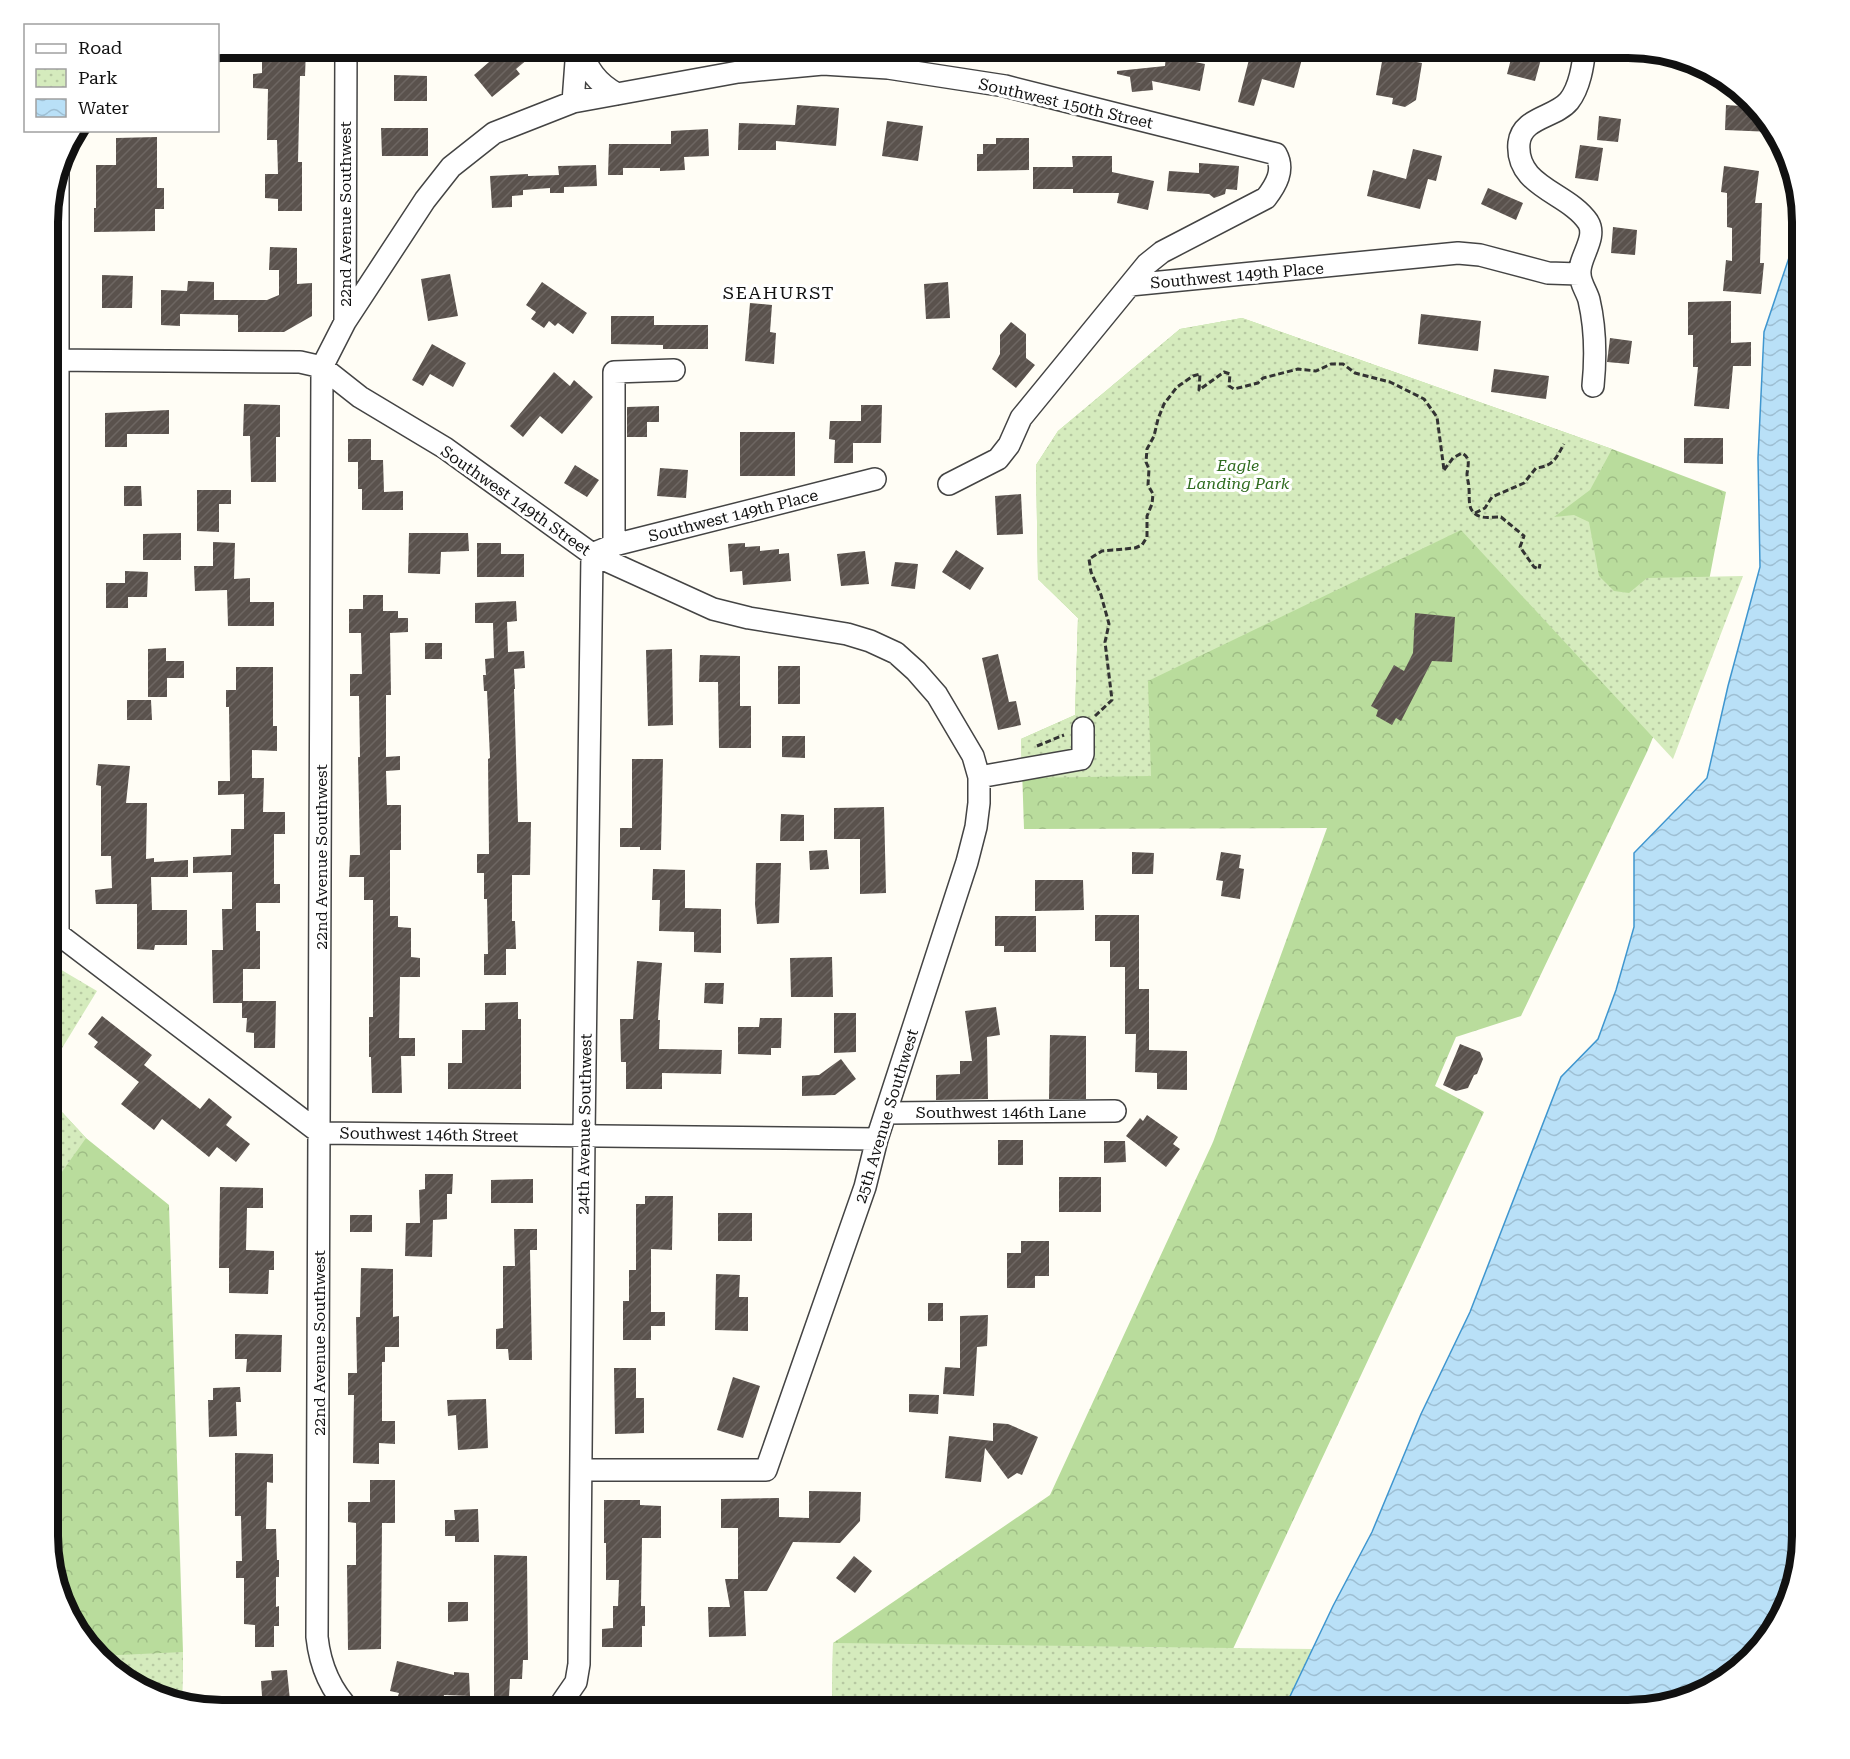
<svg xmlns="http://www.w3.org/2000/svg" width="1850" height="1759" font-family="'Roboto Serif',serif">
  <style>
    .forest { fill: url(#forest-crowns) }
    .park { fill: url(#park-dots) }
    .water { fill: url(#water-waves); stroke: #3f96cf; stroke-width: 1.5 }
    .building { fill: url(#building-hatch) }
    .lines { fill: none; stroke-linecap: round; stroke-linejoin: round }
    .minor-casing { stroke: #444; stroke-width: 24 }
    .path { stroke: #333; stroke-width: 3; stroke-dasharray: 6 3; stroke-linecap: butt }
    .minor { stroke: #fff; stroke-width: 21 }
    .labels { text-anchor: middle; stroke-width: 6; stroke-linejoin: round; paint-order: stroke }
    .street-label { font-size: 16px; fill: #111; stroke: #fff }
    .park-label { font-size: 16px; font-style: italic; fill: #2f6b1f; stroke: #fff }
    .neighbourhood-label { font-size: 18px; letter-spacing: 1.5px; fill: #111; stroke: #fff }
    .rim { fill: none; stroke: #111; stroke-width: 8 }
  </style>
  <defs>
    <pattern id="forest-crowns" width="20" height="18" patternUnits="userSpaceOnUse" patternTransform="scale(1.5)"><rect width="20" height="18" fill="#b9dc9c"/><path d="M2 6a3 3 0 1 1 6 0M12 15a3 3 0 1 1 6 0" fill="none" stroke="#9ebc85"/></pattern>
    <pattern id="park-dots" width="8" height="8" patternUnits="userSpaceOnUse" patternTransform="scale(1.5)"><rect width="8" height="8" fill="#d5ebbd"/><path d="M2 2h.1M6 6h.1" fill="none" stroke="#b6c8a1" stroke-width="1.8" stroke-linecap="round"/></pattern>
    <pattern id="water-waves" width="16" height="10" patternUnits="userSpaceOnUse" patternTransform="scale(1.5)"><rect width="16" height="10" fill="#b9e0f7"/><path d="M0 5q4-4 8 0t8 0" fill="none" stroke="#9ebfd3"/></pattern>
    <pattern id="building-hatch" width="6" height="6" patternUnits="userSpaceOnUse" patternTransform="scale(1.5)"><rect width="6" height="6" fill="#5a524d"/><path d="M-1 1l2-2M0 6l6-6M5 7l2-2" fill="none" stroke="#6d6662"/></pattern>
  </defs>
  <rect width="100%" height="100%" fill="#fffdf5"/>
  <path class="forest" d="M1242,318L1612,449L1726,492L1702,617L1647,752L1521,1016L1456,1037L1435,1086L1484,1112L1204,1711H655V1706L832,1702L833,1643L1050,1495L1213,1142L1327,828L1024,829L1021,739L1075,715L1078,618L1038,579L1036,465L1058,431L1180,329Z
    M48,1097L86,1138L169,1205L183,1652L182,1703L156,1698L99,1660L61,1603L48,1547Z"/>
  <path class="park" d="M1242,318L1612,449L1590,490L1554,517L1574,515L1589,522L1599,576L1614,591L1629,593L1647,578L1743,576L1673,759L1461,530L1148,681L1151,776L1022,778L1021,739L1075,715L1078,618L1038,579L1036,465L1058,431L1180,329Z
    M48,962L97,991L48,1071Z
    M48,1097L86,1138L52,1186L48,1512Z
    M833,1643L1313,1649L1283,1711H655V1706L832,1702Z
    M183,1652L182,1703L156,1698L99,1660L97,1656Z"/>
  <path class="water" d="M1802,219V1536L1789,1603L1751,1660L1694,1698L1638,1711H1283L1333,1606L1372,1532L1421,1414L1470,1312L1561,1077L1598,1039L1616,990L1634,927V853L1707,778L1728,686L1760,567L1758,458L1764,332Z"/>
  <path class="building" d="M262,48L306,49L305,76H300L298,162H302V211H278V199L265,198V174H278L277,140H267L268,89L253,88V74L262,73Z
    M515,48H541L516,69L520,74L492,97L474,75L496,56L500,61Z
    M1252,48H1262L1302,59L1294,88L1262,79L1254,106L1238,102Z
    M1514,48H1544L1535,81L1507,74Z
    M1166,56L1205,64L1200,91L1152,81L1153,90L1132,92L1130,77L1117,74V71L1165,66Z
    M1383,56L1422,63L1416,100L1405,107L1392,104L1393,98L1376,95Z
    M394,75L427,76V101H394Z
    M797,105L839,108L836,146L776,141V150H738L739,123L795,125Z
    M1726,105L1756,107L1773,132L1725,130Z
    M1599,116L1621,119L1618,142L1597,140Z
    M887,121L923,126L918,161L882,156Z
    M381,128H428V156H382Z
    M708,129L709,156L684,157L685,170L660,171V168H623V175H608L609,144H671V131Z
    M157,137V188H164V209H155V231L94,232V208H96V165H116V138Z
    M996,138H1029V170L977,171V154H983V144H996Z
    M1580,145L1603,148L1598,181L1575,178Z
    M1413,149L1442,156L1436,181L1428,179L1420,209L1367,196L1373,170L1406,179Z
    M1072,156H1112V172L1154,181L1148,210L1117,203L1119,193H1073V189H1033V167H1073Z
    M1199,163L1239,166L1237,190L1226,189L1225,194L1214,198L1209,194L1167,191L1169,171L1199,173Z
    M596,165L597,186L564,187V193H550V188L523,190V195L512,196V207L492,208L490,176L528,174V176L559,175L558,166Z
    M1724,166L1759,171L1755,203H1762L1760,263H1764L1761,294L1723,291L1726,260L1732,261V228L1727,227V193L1721,192Z
    M1488,188L1523,203L1516,220L1481,204Z
    M1613,227L1637,230L1635,255L1611,253Z
    M270,247L297,248V284L312,283V316L284,332H238V315L180,314V326L161,325V290L187,291L188,281L214,282V300H267L279,295V270H269Z
    M450,274L458,316L428,321L421,279Z
    M102,275L133,276L132,308H102Z
    M542,282L587,313L573,334L558,323L555,326L549,321L544,328L531,319L536,312L526,305Z
    M948,282L950,318L926,319L924,284Z
    M1731,301V343L1751,342V366H1733L1729,409L1694,406L1698,367H1693V335H1688V302Z
    M750,303L772,305L770,332L776,333L774,364L745,361Z
    M1421,314L1481,321L1478,351L1418,344Z
    M611,316H654V325H708V349H663V345L611,344Z
    M1011,322L1026,334V358L1035,365L1016,388L992,369L1000,354V335Z
    M1610,338L1632,341L1629,364L1607,362Z
    M432,344L466,363L453,387L430,374L423,386L412,380Z
    M1494,369L1549,376L1546,399L1491,392Z
    M554,372L570,386L574,380L593,397L562,434L540,416L523,437L510,426Z
    M244,404L280,405V437H276V482H251L250,436H243Z
    M861,405H882L881,443H853V463H834L835,440L829,439L830,421H861Z
    M659,406V422H647V437H627V407Z
    M169,410V434H127V447H105V413Z
    M740,432H795V476H740Z
    M1684,438H1723V464L1684,463Z
    M348,439H371V460H383L384,492L403,491V510H362V489H358V462H348Z
    M575,465L599,480L587,497L564,483Z
    M660,468L688,470L686,498L657,496Z
    M124,486H141L142,506H124Z
    M197,490H231V504H219V532L197,531Z
    M1021,494L1023,534L997,535L995,496Z
    M181,533V560H143V534Z
    M409,533H468L469,551L441,552L440,574L408,573Z
    M213,542L235,543L234,579L250,578V602H274V626H228L227,590L195,591L194,566H213Z
    M477,543H501V554H524V577H477Z
    M745,543V547L760,546V551L779,549V554L789,553L791,581L743,585L742,571L730,572L728,544Z
    M956,550L984,568L970,590L942,572Z
    M865,551L869,584L841,586L837,554Z
    M895,562L918,564L915,589L891,586Z
    M125,571L148,572L147,597H128V608H106V583H125Z
    M363,595H383V611H398V618H408V632L390,633L391,695H386V757L400,756V770L386,771L387,805H401V850H390V916H398V927L411,928V957L420,958V977H400L399,1038H415V1056H401L402,1093H372L371,1057H369V1017H373V900H364V877H349L350,855H360L358,757H360L359,696H350V674H362L361,633H349V609H363Z
    M516,601L517,621L507,622L508,652L524,651L525,668L514,669L515,689H514L518,822H531L530,875H512V921H515L516,949H506V975H484V954H488L487,899H484V873H477V854H489L488,759L490,758L487,691H484L483,675H486L485,659L494,658L493,623H475V603Z
    M1415,613L1455,617L1452,662L1432,661L1401,721L1396,718L1392,725L1376,716L1378,710L1371,706L1394,665L1404,671L1413,653Z
    M425,643H442V659H425Z
    M166,648V661H184V678H167V697H148V649Z
    M672,649L673,725L648,726L646,650Z
    M998,654L1009,702L1016,701L1021,725L998,730L982,658Z
    M700,655L740,656V706H751V748H719L718,682H699Z
    M778,666H800V704H778Z
    M236,667H273V726H277V751L252,750V778H264L263,812H285V834H274V884H280V903H256V931H260V969H243V1001H276L275,1048H254V1033L246,1032L247,1018H242V1003H213L212,950H223L222,909H232V872L193,873V857L231,855V829H244V794L218,795V781H230L229,707H226V690H236Z
    M127,700H151L152,720H127Z
    M782,736H805V758L782,757Z
    M632,759H663L661,850H640V847H620V828H632Z
    M98,764L130,766L126,803H147L146,859L154,858V862L188,860V877H151L152,910H187V945H155L154,950L137,949V904H96L95,890L112,888L111,856H101V786L96,785Z
    M884,807L886,893L860,894V839H834V808Z
    M781,814L804,815V841H780Z
    M827,850L829,869L810,870L809,851Z
    M1132,852L1154,853L1153,874H1132Z
    M1221,852L1241,855L1239,868L1244,869L1240,899L1221,896L1223,881L1216,880Z
    M756,863H781L779,923L757,924L755,904Z
    M653,869L685,870V908L721,909V953L694,952V932L659,931L660,900H652Z
    M1035,880H1083L1084,910L1035,911Z
    M1095,915H1139V989H1149V1050L1187,1051V1090L1157,1089V1073L1135,1072L1136,1034H1125V967H1110V941H1095Z
    M995,916H1036V952H1004V946H995Z
    M832,957L833,997H791L790,958Z
    M637,961L662,963L658,1020H660L659,1049L722,1050L721,1074L662,1073V1089H626V1062H621L620,1019H633Z
    M705,983H724L723,1004L704,1003Z
    M518,1002V1019H521V1089H448V1063H462V1030H485V1003Z
    M996,1007L1000,1035L987,1037L988,1099L936,1100V1075L960,1074V1061H972L965,1011Z
    M834,1013H856V1052L834,1053Z
    M102,1016L152,1055L144,1065L200,1109L209,1098L232,1117L226,1125L250,1144L236,1162L217,1147L209,1157L162,1119L154,1130L121,1104L139,1082L94,1047L98,1042L88,1034Z
    M760,1018H782L781,1048H771V1055L738,1054V1027H759Z
    M1050,1035L1086,1036V1099H1049Z
    M1460,1044L1480,1052L1483,1059L1477,1074L1474,1075L1468,1088L1456,1091L1443,1085Z
    M841,1059L856,1079L835,1095L802,1096V1076L819,1075Z
    M1147,1115L1178,1137L1173,1144L1180,1149L1166,1167L1126,1136L1140,1118L1143,1121Z
    M998,1140H1023V1165H998Z
    M1104,1141H1125L1126,1162L1104,1163Z
    M425,1174H453L452,1194H447V1219L433,1220L432,1257L405,1256L406,1223H420L419,1190L425,1189Z
    M1059,1177H1101V1212H1059Z
    M533,1179V1203H491V1180Z
    M220,1187L263,1188V1208H247L246,1250L274,1251V1270H269L268,1294L229,1293V1268H219Z
    M645,1196H673L672,1250L651,1249V1312H665V1326H651V1340H623V1301H629V1270H636V1204H645Z
    M718,1213H752V1241H718Z
    M350,1215H372V1232H350Z
    M514,1229H537V1250H530L532,1360H509L508,1349H496V1329L503,1328V1266H515Z
    M1021,1241H1049V1276H1035V1288H1007V1253H1021Z
    M361,1268L393,1269V1317L399,1316V1347H385V1362H382V1421H395V1444L379,1443V1464L353,1463L354,1395H348V1373H357L356,1317H360Z
    M716,1274L740,1275L739,1297H748V1331L715,1330Z
    M928,1303H943V1321H928Z
    M988,1315L987,1346L977,1347L974,1396L943,1394L945,1367L960,1368V1316Z
    M235,1334L282,1335L281,1372H246L247,1359H235Z
    M614,1368H636V1398H644V1433L615,1434Z
    M733,1377L760,1386L743,1438L717,1430Z
    M240,1387L241,1402H236L237,1436L209,1437L208,1400H213V1388Z
    M909,1394L939,1395L938,1414L909,1412Z
    M486,1399L488,1448L458,1450L456,1415L448,1416L447,1400Z
    M993,1423L1008,1424L1038,1437L1022,1475L1017,1473L1008,1479L985,1448L981,1482L945,1478L949,1436L993,1441Z
    M235,1453L273,1454V1483L267,1482L266,1529H276L277,1560H279V1577H276V1607L279,1606V1626H274V1647H255V1625L244,1624V1578H236V1561H242L241,1516H235Z
    M370,1480H395V1523H382L381,1649L348,1650L347,1565H356V1523L348,1522V1502H370Z
    M809,1491L861,1492L860,1521L840,1543L793,1542L767,1591H744L746,1636L709,1637L708,1607H730L725,1579H738V1528H721V1499L779,1498V1517L809,1518Z
    M604,1500H640V1505L661,1506V1538H642L641,1606H645V1626H642V1647H602V1629L613,1628V1606H618L619,1580H606V1543H604Z
    M478,1509L479,1542H455V1536H445V1520H455L454,1510Z
    M494,1555L527,1556L528,1660H523L522,1679H510L509,1697H494Z
    M854,1556L872,1571L855,1593L836,1578Z
    M448,1602H468V1621L448,1622Z
    M397,1661L454,1675V1672L469,1673L470,1696L444,1695L440,1711H422L412,1708L414,1700L398,1696L399,1693L390,1691Z
    M287,1670L291,1711H263L261,1681L272,1680L271,1671Z"/>
  <g class="lines">
    <defs>
      <path id="minor" d="M346,48L345,322L322,367L317,1637C320,1665 331,1691 351,1711
        M581,48C587,69 597,83 617,94
        M1585,48C1583,65 1580,87 1569,101C1555,118 1522,117 1519,143C1515,187 1568,192 1588,222C1598,238 1578,258 1580,274C1580,283 1587,292 1589,300C1596,330 1596,356 1593,386
        M573,102L577,48
        M1130,285L1458,253L1480,255L1548,273L1579,274
        M345,322L425,200L451,167L494,133L573,102L738,72L823,64L888,68L1005,86L1276,154C1285,170 1276,185 1266,198L1162,252L1147,264L1021,418L1009,445L998,459L949,484
        M48,360L300,362L322,367L360,397L445,448L592,554L713,609L749,618L847,634L870,641L896,653L916,671L937,695L973,756L979,777V803L976,827L967,862L877,1139L865,1187L766,1470H581
        M614,545V372L674,370
        M979,777L1081,759L1083,754V728
        M48,929L58,934L320,1133L877,1139
        M58,934V174
        M886,1113L1115,1111
        M556,1711L576,1682L579,1664L584,1135L592,554L614,545L875,479"/>
    </defs>
    <use href="#minor" class="minor-casing"/>
    <path class="path" d="M1444,470L1453,458L1462,453C1471,458 1468,465 1467,474C1467,479 1469,483 1469,489C1470,499 1466,513 1482,517C1487,518 1495,517 1501,517L1524,536L1520,547L1534,567L1539,569L1540,564
      M1475,513L1485,508L1492,497L1524,483L1536,468C1554,466 1556,458 1564,444
      M1095,716L1112,700L1105,642L1109,624L1101,595L1091,572L1089,559L1102,551L1135,548L1142,545L1147,537V516L1152,504L1153,494L1148,485L1149,469L1146,462L1147,449L1154,436L1158,419L1164,404L1177,387L1193,376L1200,374L1199,390L1224,372L1230,374L1229,386L1234,389L1258,383L1263,378L1298,369L1316,371L1331,364H1343L1355,373L1390,382L1424,399L1437,417L1444,470
      M1037,746L1064,735"/>
    <use href="#minor" class="minor"/>
  </g>
  <g class="labels">
    <g class="street-label">
      <text transform="translate(1066 103) rotate(13)" y="6">Southwest 150th Street</text>
      <text transform="translate(345 214) rotate(-90)" y="6">22nd Avenue Southwest</text>
      <text transform="translate(1237 275) rotate(-5)" y="6">Southwest 149th Place</text>
      <text transform="translate(516 500) rotate(35)" y="6">Southwest 149th Street</text>
      <text transform="translate(733 515) rotate(-14)" y="6">Southwest 149th Place</text>
      <text transform="translate(321 857) rotate(-90)" y="6">22nd Avenue Southwest</text>
      <text x="1001" y="1118">Southwest 146th Lane</text>
      <text transform="translate(886 1116) rotate(-73)" y="6">25th Avenue Southwest</text>
      <text transform="translate(584 1124) rotate(-89)" y="6">24th Avenue Southwest</text>
      <text transform="translate(429 1134) rotate(1)" y="6">Southwest 146th Street</text>
      <text transform="translate(319 1343) rotate(-90)" y="6">22nd Avenue Southwest</text>
    </g>
    <g class="park-label">
      <text x="1238" y="471">Eagle<tspan x="1238" dy="18">Landing Park</tspan></text>
    </g>
    <g class="neighbourhood-label">
      <text x="779" y="299">SEAHURST</text>
    </g>
  </g>
  <path d="M0 0H1850V1759H0ZM222 58H1628A164 164 0 0 1 1792 222V1536A164 164 0 0 1 1628 1700H222A164 164 0 0 1 58 1536V222A164 164 0 0 1 222 58Z" fill="#fff" fill-rule="evenodd"/>
  <path class="rim" d="M222 58H1628A164 164 0 0 1 1792 222V1536A164 164 0 0 1 1628 1700H222A164 164 0 0 1 58 1536V222A164 164 0 0 1 222 58Z"/>
  <rect x="24" y="24" width="195" height="108" fill="#ffffff" stroke="#a0a0a0" stroke-width="1.5"/>
  <rect x="36" y="44" width="30" height="9" fill="#ffffff" stroke="#a0a0a0" stroke-width="1.5"/>
  <text x="78" y="54" font-size="18" fill="#111111">Road</text>
  <rect x="36" y="69" width="30" height="18" fill="url(#park-dots)" stroke="#a0a0a0" stroke-width="1.5"/>
  <text x="78" y="84" font-size="18" fill="#111111">Park</text>
  <rect x="36" y="99" width="30" height="18" fill="url(#water-waves)" stroke="#a0a0a0" stroke-width="1.5"/>
  <text x="78" y="114" font-size="18" fill="#111111">Water</text>
</svg>
